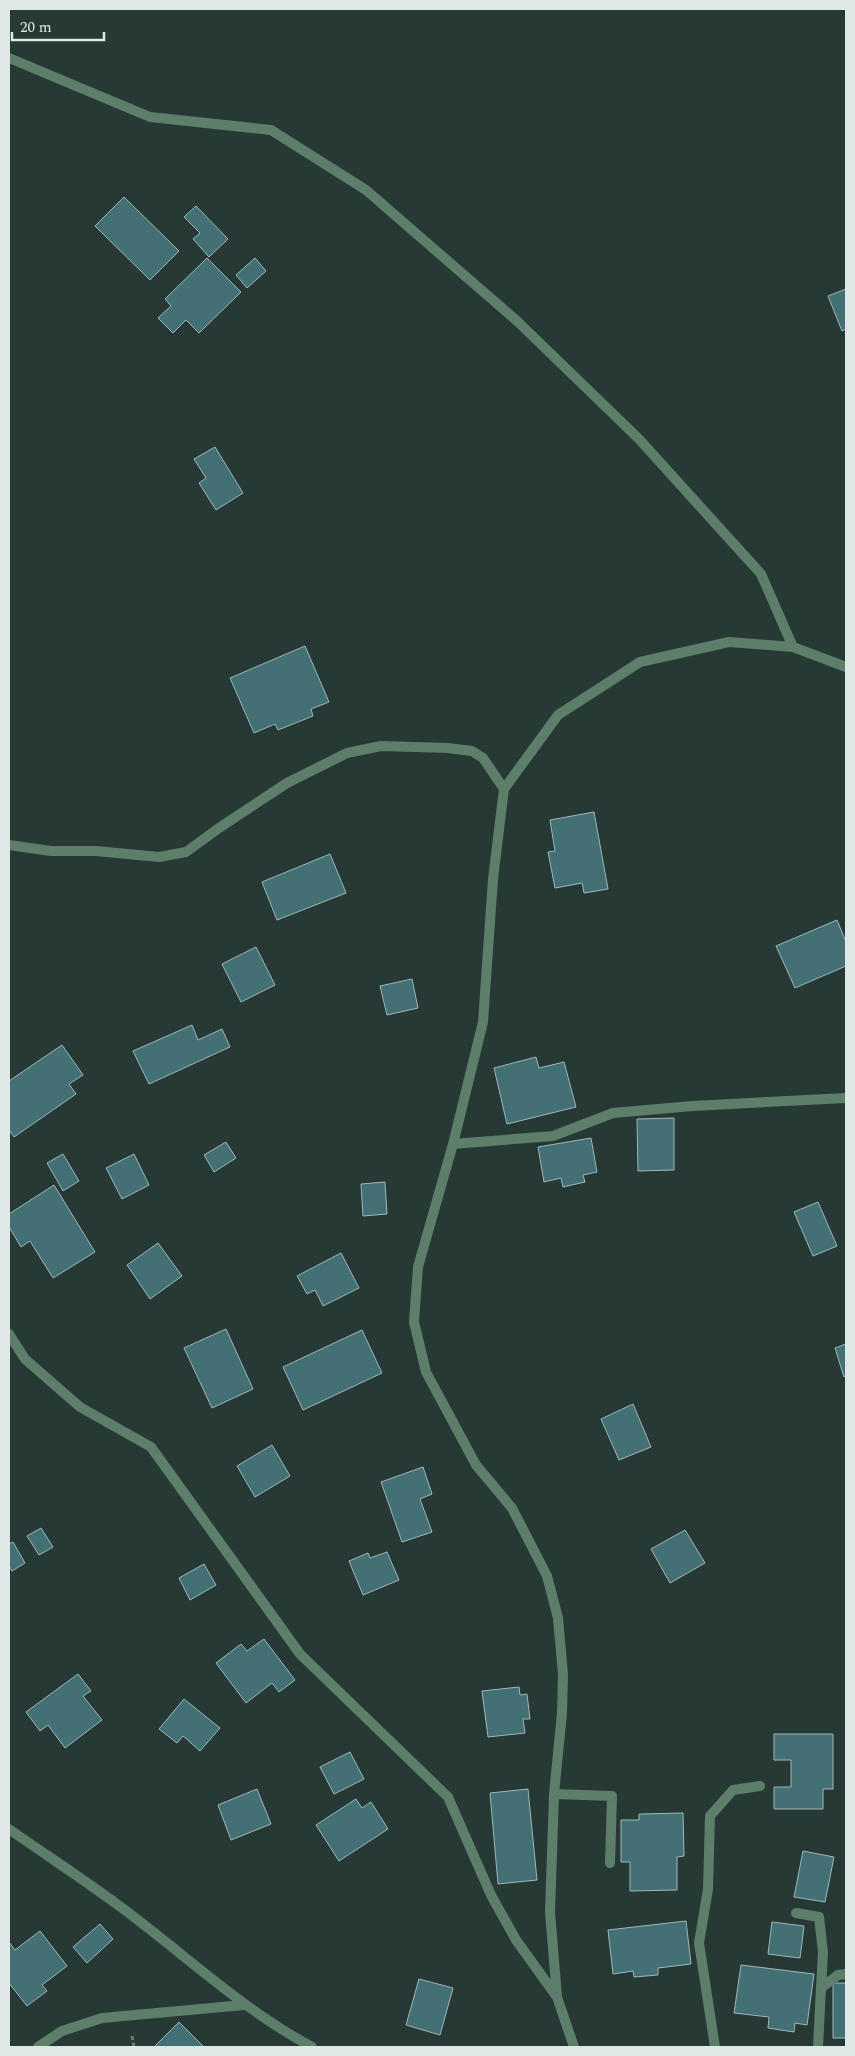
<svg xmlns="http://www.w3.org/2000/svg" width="855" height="2056" font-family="Spectral,serif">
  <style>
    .building { fill: #437075; stroke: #a1b7ba }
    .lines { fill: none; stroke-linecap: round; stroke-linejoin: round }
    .path { stroke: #6d7d7a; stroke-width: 3; stroke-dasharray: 4 2.5; stroke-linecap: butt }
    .minor { stroke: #5d7e69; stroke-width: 10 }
  </style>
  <rect width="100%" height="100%" fill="#263935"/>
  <path class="building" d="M124,197L179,251L150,280L95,226Z
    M196,206L228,239L209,257L193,239L200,233L184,217Z
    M207,258L241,292L199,333L186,320L173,333L158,318L171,306L165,299Z
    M255,258L266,271L247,288L236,275Z
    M846,289V329L842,331L828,296Z
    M215,447L243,493L216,510L199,483L206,478L194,459Z
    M305,646L329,702L311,709L313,716L278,730L275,724L254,733L230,678Z
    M594,812L608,889L584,893L582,883L555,888L548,852L555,851L550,820Z
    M330,854L346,893L277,920L262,882Z
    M837,920L846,942V966L795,988L776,946Z
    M256,947L275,985L241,1002L222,964Z
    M412,979L418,1008L387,1015L380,986Z
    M192,1025L198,1040L222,1029L230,1047L149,1084L133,1051Z
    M62,1045L83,1075L69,1084L76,1094L14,1137L9,1130V1081Z
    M536,1057L539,1068L564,1062L576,1107L507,1124L494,1068Z
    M674,1118V1170L638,1171L637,1119Z
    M591,1138L597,1172L583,1175L585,1182L563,1187L561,1178L544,1182L538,1147Z
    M226,1142L236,1158L214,1172L204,1155Z
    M63,1154L79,1181L63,1191L47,1163Z
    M134,1154L149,1185L122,1199L106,1168Z
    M385,1182L387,1214L363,1216L361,1184Z
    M54,1185L95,1252L53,1278L30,1241L21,1247L9,1227V1214Z
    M818,1202L837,1246L813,1256L794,1212Z
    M158,1243L182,1276L150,1299L127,1265Z
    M341,1253L359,1288L323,1306L315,1290L307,1294L297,1276Z
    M226,1329L253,1389L212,1408L184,1348Z
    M362,1330L382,1373L303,1410L283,1367Z
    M846,1344V1376L844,1377L835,1348Z
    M633,1404L651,1447L619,1460L601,1419Z
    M272,1445L290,1476L255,1497L237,1466Z
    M423,1467L432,1494L420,1499L432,1532L402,1542L381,1482Z
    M41,1528L53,1547L39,1555L27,1536Z
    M685,1530L705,1563L670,1583L651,1549Z
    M13,1542L25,1563L12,1571L9,1566V1544Z
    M387,1552L399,1580L363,1595L349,1561L368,1553L370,1558Z
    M204,1564L216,1585L190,1600L179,1578Z
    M264,1639L295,1680L279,1692L272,1683L246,1703L216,1663L241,1644L247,1651Z
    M78,1674L91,1691L83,1696L102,1720L65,1748L48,1725L40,1731L26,1712Z
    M519,1687L520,1695L527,1694L530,1719H523L525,1733L488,1737L482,1691Z
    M184,1699L220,1728L200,1751L183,1736L177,1743L159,1729Z
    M774,1734H833V1789H823V1809H774V1787H791V1760H774Z
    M350,1752L364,1779L334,1794L320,1767Z
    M257,1789L271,1824L231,1840L218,1805Z
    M528,1789L537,1880L498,1884L490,1793Z
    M356,1799L362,1808L371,1802L388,1829L339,1861L316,1825Z
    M683,1813L684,1856L677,1857V1890L630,1891V1862H621V1820H639V1814Z
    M803,1851L834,1857L825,1902L794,1897Z
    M686,1921L691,1964L658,1968V1975L634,1977L633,1971L613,1974L608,1930Z
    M772,1922L804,1926L800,1958L768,1954Z
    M100,1924L113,1939L87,1963L73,1947Z
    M40,1931L67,1966L42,1985L47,1991L27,2006L9,1983V1942L15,1950Z
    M741,1965L814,1974L807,2025L795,2023L794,2032L768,2028L769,2017L734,2013Z
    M419,1979L453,1988L440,2035L406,2025Z
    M833,1983H846V2038H833Z
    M179,2022L204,2047H154Z"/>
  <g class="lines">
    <path class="path" d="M132,2036L134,2047"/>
    <path class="minor" d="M9,58L150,117L271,130L366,190L517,321L639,439L761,574L793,647
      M9,845L51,851H96L159,857L186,852L219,828L287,783L347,753L381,746L448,748L472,751L483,758L504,789
      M453,1144L553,1136L613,1113L692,1106L846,1098
      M9,1334L25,1359L80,1407L151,1447L300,1654L448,1797L491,1895L516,1940L557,1997L574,2047
      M554,1794L612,1796L610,1863
      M9,1829C50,1858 94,1886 134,1917C193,1962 247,2012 312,2047
      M796,1913L819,1917L823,1952L821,1988
      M557,1997L550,1912L554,1794L562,1713L563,1674L558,1618L547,1576L512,1508L476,1465L426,1372L414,1322L418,1267L453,1144L483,1022L493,879L504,789L558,715L640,662L729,642L793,647L846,667
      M38,2047L62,2031L102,2018L244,2005
      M715,2047L699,1943L708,1889L710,1816L733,1790L760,1786
      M818,2047L821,1988L838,1975L846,1974"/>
  </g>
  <rect width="855" height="2056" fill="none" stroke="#dee9e7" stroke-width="20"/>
  <path d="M12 32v8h92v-8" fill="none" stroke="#dee9e7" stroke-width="2.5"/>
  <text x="20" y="32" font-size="15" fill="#dee9e7" stroke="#263935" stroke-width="4" paint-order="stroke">20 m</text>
</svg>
